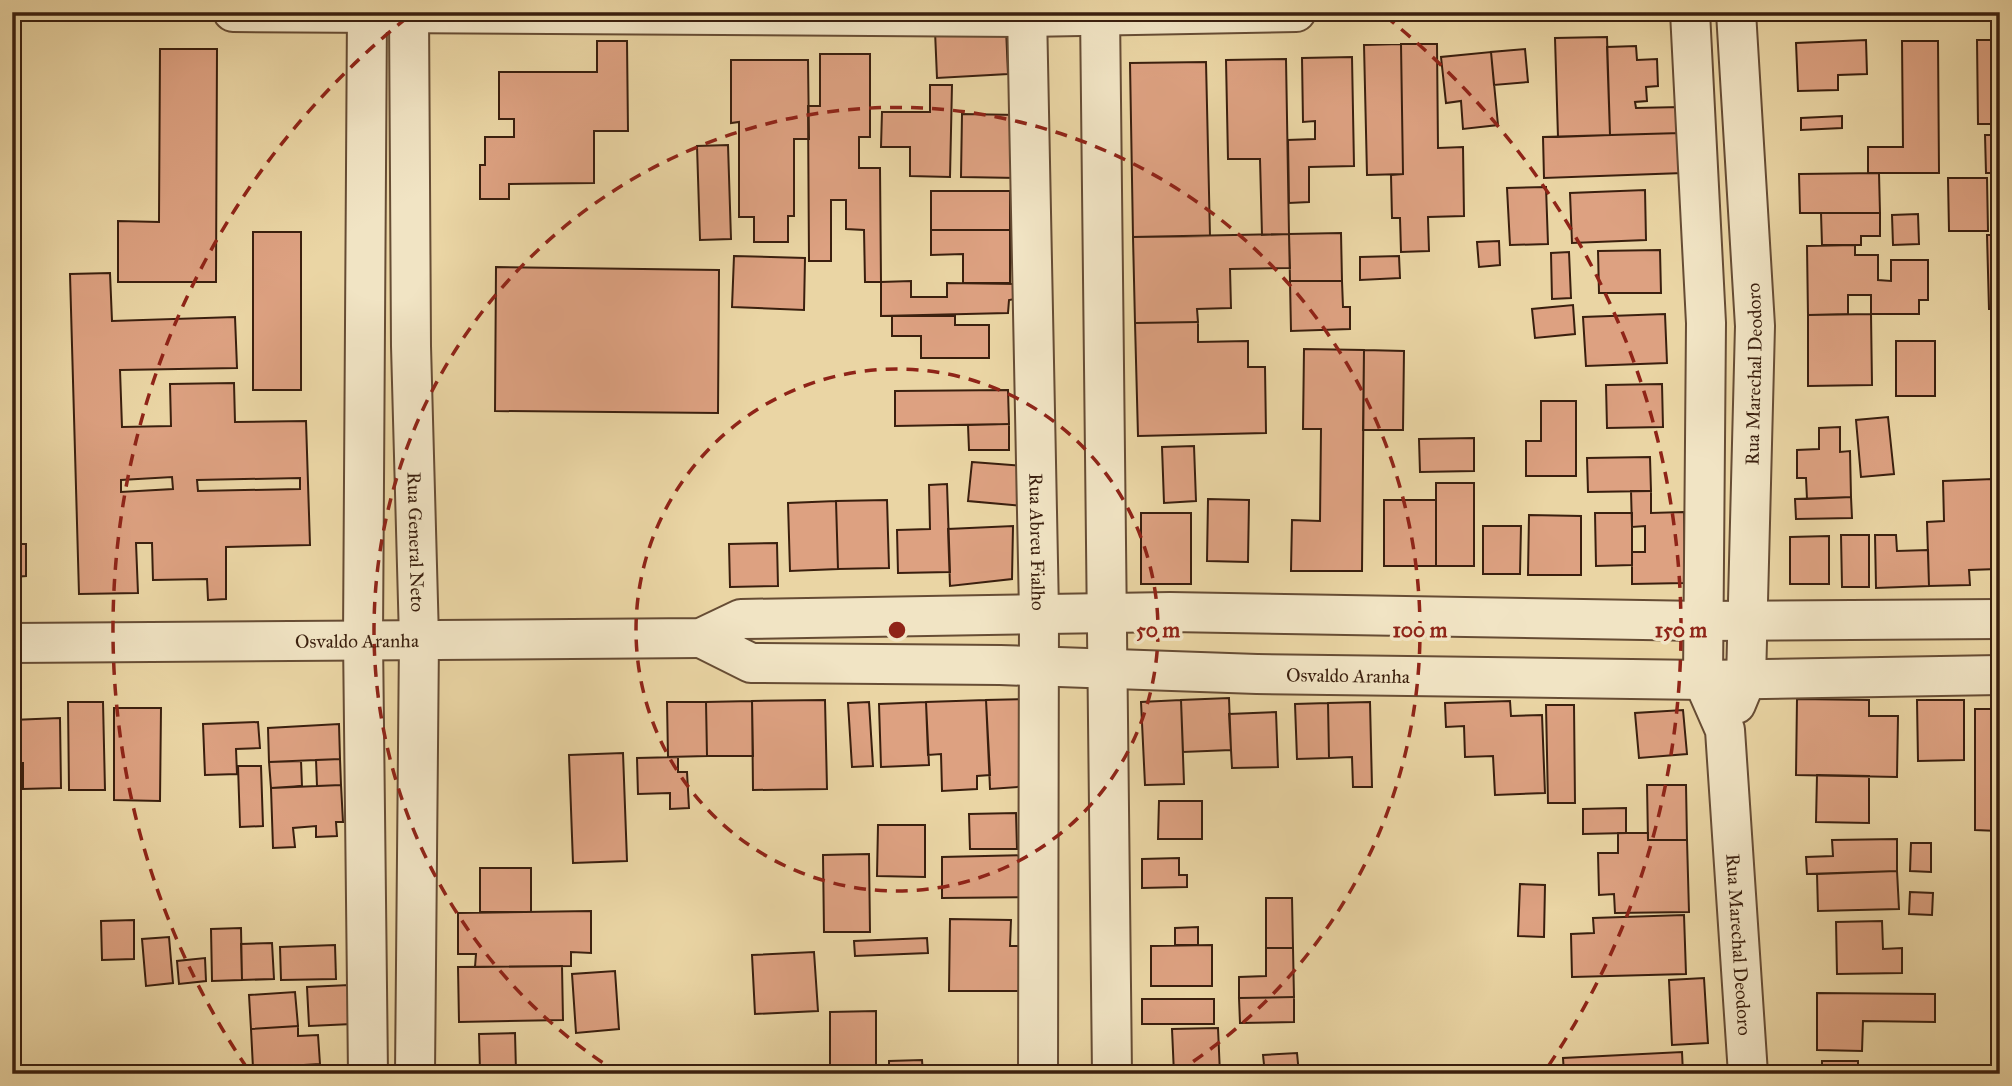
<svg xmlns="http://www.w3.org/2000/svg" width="2012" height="1086" font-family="'IM FELL Great Primer',serif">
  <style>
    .building { fill: #dda181; stroke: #3a1f0e; stroke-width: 2; fill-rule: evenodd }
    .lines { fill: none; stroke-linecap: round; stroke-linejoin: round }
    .minor-casing { stroke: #664c34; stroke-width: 42 }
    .tertiary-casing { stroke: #664c34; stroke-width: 42 }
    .minor { stroke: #f1e4c4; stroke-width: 38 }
    .tertiary { stroke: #f1e4c4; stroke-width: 38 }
    .ring { fill: none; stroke: #8f2418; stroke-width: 3.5; stroke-dasharray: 12 9 }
    .labels { text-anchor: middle; stroke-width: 7; stroke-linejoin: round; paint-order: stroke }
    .street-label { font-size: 19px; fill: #3a1f0e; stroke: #f1e4c4 }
    .centre { fill: #8f2418; stroke: #f1e4c4; stroke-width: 3.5 }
    .ring-label { font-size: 21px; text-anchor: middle; font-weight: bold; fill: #8f2418; stroke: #f1e4c4; stroke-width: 7; stroke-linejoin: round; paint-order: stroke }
  </style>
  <rect width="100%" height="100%" fill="#ead5a4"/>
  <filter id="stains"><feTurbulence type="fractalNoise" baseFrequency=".00286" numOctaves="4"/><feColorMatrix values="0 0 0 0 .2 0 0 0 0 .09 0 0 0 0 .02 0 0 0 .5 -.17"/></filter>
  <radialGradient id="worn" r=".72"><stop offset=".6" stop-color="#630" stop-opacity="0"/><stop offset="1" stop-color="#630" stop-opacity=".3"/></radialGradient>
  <path class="building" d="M1006,28L1008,74L937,78L935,31Z
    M1607,37L1610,135L1558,137L1555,38Z
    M1866,40L1867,74L1838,75V90L1798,91L1796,43Z
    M1977,40H2000V124H1978Z
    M597,41H627L628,131H594V183L509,184V199H480V165H485V137H514V119H499V72H597Z
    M1902,41H1938L1939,173H1868V147H1903Z
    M1401,44H1437L1438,148L1463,147L1464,216L1428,217L1429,251L1401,252L1400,218H1392L1391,175L1403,174Z
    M1401,44L1403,174L1367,175L1364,45Z
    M1636,46L1637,60L1657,59L1658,86L1646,87L1647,101L1635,102L1636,108L1680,107L1681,133L1610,135L1607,47Z
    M160,49H217L216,282H118V221L159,222Z
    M1525,49L1528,82L1494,85L1491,52Z
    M1491,52L1498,125L1463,129L1461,101L1446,103L1441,57Z
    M820,54H870V137H859V168H880L881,282H865L864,230L846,229V200H831V261H809L808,106H820Z
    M1352,57L1354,166L1309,167V202L1289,203L1288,140L1315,139V121L1303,122L1302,58Z
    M1286,59L1289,234L1262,235L1260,159H1228L1226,60Z
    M731,60H808L809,139H794V216H788V242H754V217H739V122L731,123Z
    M1206,62L1210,236L1133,237L1130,63Z
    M930,85H952L950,177L910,176V147H881L882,112H930Z
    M962,114L1023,115V178L961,177Z
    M1842,116V128L1801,130V118Z
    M1681,133L1683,173L1544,178L1543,137Z
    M1985,135H2000V173H1986Z
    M728,145L731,239L700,240L697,146Z
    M1879,173L1880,213H1800L1799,174Z
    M1948,178H1987L1988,231H1949Z
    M1546,187L1548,244L1510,245L1507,188Z
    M1645,190L1646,240L1572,243L1570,193Z
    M931,191H1010V230H931Z
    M1821,213H1880V236H1861V245H1822Z
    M1918,214L1919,244L1893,245L1892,215Z
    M931,230H1010V283H963V254L931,255Z
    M253,232H301V390H253Z
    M1341,233L1342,281H1290L1289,234Z
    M1289,234L1290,268L1230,269L1231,308L1197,309L1198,322L1135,323L1133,237Z
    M1987,235H2000V309H1989Z
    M1499,241L1500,265L1479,267L1477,242Z
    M1855,245V255H1878V280L1891,281V260H1928V300H1919V314H1871V295H1848V314L1808,315L1807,246Z
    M1660,250L1661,293H1599L1598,251Z
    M1569,252L1571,298L1552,299L1551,253Z
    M734,256L805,258L804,310L732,307Z
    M1399,256L1400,278L1360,280V257Z
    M496,267L719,270L718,413L495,411Z
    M110,273L112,321L235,317L237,368L120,370L122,427L171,426L170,384L234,383L235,422L306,421L310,545L226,547V599L208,600L207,579L153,580L152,543H136L138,593L79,594L70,274ZM172,477L173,489L121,492V480ZM300,478V489L198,491L197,480Z
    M911,281V297H947V283L1017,284L1015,299L1009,300L1008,313L881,316V282Z
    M1290,281H1342L1343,307H1350V329L1291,331Z
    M1573,305L1575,334L1535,338L1532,309Z
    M1665,314L1667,363L1586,366L1583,317Z
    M1871,314L1872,385L1808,386V315Z
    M892,316H955V325H989V358H921V336H892Z
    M1198,322V342L1248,341V367H1265L1266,433L1138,436L1135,323Z
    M1896,341H1935V396H1896Z
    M1304,349L1364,350L1362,571H1291L1292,520L1320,521L1321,429H1303Z
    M1364,350L1404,351L1403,430H1363Z
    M1662,384L1663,427L1607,428L1606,385Z
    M1008,390L1009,424L895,426V391Z
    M1541,401H1576V476H1526V441H1541Z
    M1888,417L1894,474L1861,477L1856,420Z
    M1009,424V450H969L968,425Z
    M1840,427V452L1850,451L1851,497L1807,499L1806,478H1797V450L1819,449V428Z
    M1474,438V471L1420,472L1419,439Z
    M1194,446L1196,501L1164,503L1162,447Z
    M1650,457L1651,491L1588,492L1587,458Z
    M972,462L1026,466L1023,506L968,501Z
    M1993,479L1997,569L1969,570L1970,585L1929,586L1927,522L1944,521L1943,481Z
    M1436,483H1474V566H1436Z
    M947,484L950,572L898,573L897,530L930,529L929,485Z
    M1631,491H1651V513L1684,512L1685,583L1632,584V552H1645V526L1632,527Z
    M1851,497L1852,518L1796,519L1795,499Z
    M1208,499L1249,500L1248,562L1207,561Z
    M887,500L889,568L838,569L836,501Z
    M1384,500H1436V566H1384Z
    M836,501L838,569L790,571L788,503Z
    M1141,513H1191V584H1141Z
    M1595,513H1632V565L1596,566Z
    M1529,515L1581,516V575H1528Z
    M1013,526L1012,579L950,586L948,529Z
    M1483,526H1521L1520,574H1483Z
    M1841,535H1869V587H1842Z
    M1875,535H1896L1897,551L1928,550L1929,586L1876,588Z
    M1829,536V584H1790V537Z
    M777,543L778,586L730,587L729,544Z
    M12,544H26V576L14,577L15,595H12Z
    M1229,698L1231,750L1183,752L1181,700Z
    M1030,699V786L990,789L986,700Z
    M1797,699L1869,700V716H1898L1897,777L1796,775Z
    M825,700L827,789L753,790L752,701Z
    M986,700L990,775L977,776V789L942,791L941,754L928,755L926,702Z
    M1181,700L1184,784L1145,785L1141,702Z
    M1917,700H1964V760L1918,761Z
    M752,701L753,756H707L706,702Z
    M1510,701L1511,716L1542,715L1545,793L1495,795L1493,756L1465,757L1464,726L1446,727L1445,703Z
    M68,702H103L105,790H69Z
    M667,702H706L707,756L668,757Z
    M869,702L873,766L852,767L848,703Z
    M926,702L929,765L881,767L879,704Z
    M1370,702L1372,787H1353L1352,757L1329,758L1328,703Z
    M1328,703L1329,758L1297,759L1295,704Z
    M1546,705H1574L1575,803H1548Z
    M114,708H161L160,801L114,800Z
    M1975,709H2000L1998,831L1975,830Z
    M1683,710L1687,754L1639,758L1635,713Z
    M1276,712L1278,767L1232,768L1229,714Z
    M60,718L61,788L23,789V763H12V720Z
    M258,722L260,748L236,749L237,774L205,775L203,724Z
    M339,724L340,759L269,762L268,728Z
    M623,753L627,861L573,863L569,755Z
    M678,757V772H687L689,808L670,809V793L638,794L637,758Z
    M340,759L341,785L317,786L316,760Z
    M301,761L302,786L271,788L269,762Z
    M238,766H261L263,826L240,827Z
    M1817,775L1869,776V823L1816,822Z
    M341,785L343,822H336L337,836L316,837V826L293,828L295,847L273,848L271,788Z
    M1647,785H1686L1687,840H1648Z
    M1159,801H1202V839H1158Z
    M1626,808V833L1583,834V809Z
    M1016,813L1017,849H970L969,814Z
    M878,825H925V877L877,876Z
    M1618,833H1648V840H1687L1689,912L1615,913L1614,894L1599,895L1598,853H1618Z
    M1897,839V871L1807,874L1806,857L1833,856L1832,840Z
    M1911,843H1931V872L1910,871Z
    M869,854L870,932H824L823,855Z
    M1034,855L1035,897L942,898V857Z
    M1179,858V875H1187V887L1142,888V859Z
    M480,868H531V912H480Z
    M1897,871L1899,909L1818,911L1817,874Z
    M1520,884L1545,885L1544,937L1518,936Z
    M1910,892L1933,893L1932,915L1909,914Z
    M1266,898H1292L1293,948H1266Z
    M591,911V953L571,952V966L475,967L476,954H458V913Z
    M1684,915L1686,974L1572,977L1571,934L1594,933L1593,918Z
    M950,919L1011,920L1010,946H1020L1028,991H949Z
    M134,920V959L102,960L101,921Z
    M1882,921L1883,949L1902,948V973L1837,974L1836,922Z
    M1198,927V945H1175V928Z
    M241,928L242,980L212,981L211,929Z
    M169,937L173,983L146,986L142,939Z
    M927,938L928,953L855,956L854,941Z
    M272,943L274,979L242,980L241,944Z
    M335,945L336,979L281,980L280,947Z
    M1212,945V986H1151V946Z
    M1266,948H1293L1294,997L1239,998V977L1266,976Z
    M814,952L818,1011L755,1014L752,955Z
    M205,958L206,981L179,984L177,961Z
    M562,966L563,1020L459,1022L458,967Z
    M615,971L619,1029L576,1033L572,974Z
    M1704,978L1708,1043L1672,1045L1669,980Z
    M349,985L352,1024L309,1026L307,987Z
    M295,992L298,1026L251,1029L249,995Z
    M1817,993L1935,994V1022L1863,1021L1862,1051L1817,1050Z
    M1294,997V1022L1240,1023L1239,998Z
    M1142,999H1214V1024H1142Z
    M876,1011V1072L830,1073V1012Z
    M298,1026V1036L318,1035L320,1064L253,1068L251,1029Z
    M1218,1028L1220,1074H1174L1172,1029Z
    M515,1033L516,1071L480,1072L479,1034Z
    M1682,1052L1683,1074H1564L1563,1058Z
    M1297,1053L1299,1074H1265L1263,1055Z
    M922,1060L923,1074H889V1061Z
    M1822,1061H1858V1074H1822Z"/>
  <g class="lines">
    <defs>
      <g id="minor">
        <path d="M233,12L1026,17L1296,12"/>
        <path id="s1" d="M1027,12L1039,612L1038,1074"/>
        <path d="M1100,12L1112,1074"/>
        <path id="s2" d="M1690,12L1706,323L1703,680L1725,730L1748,1074"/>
        <path id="s3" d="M701,638L751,663L1000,665L1257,674L1703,680L2000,675"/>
        <path id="s4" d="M12,643L701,638L741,619L1170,612L1702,621L2000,619"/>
        <path id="s5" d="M1736,704L1746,680L1755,326L1736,12"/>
      </g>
      <g id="tertiary">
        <path d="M367,12L363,638L368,1074"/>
        <path id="s6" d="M409,12L411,346L419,639L415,1074"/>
      </g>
    </defs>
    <use href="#minor" class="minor-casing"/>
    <use href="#tertiary" class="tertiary-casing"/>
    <use href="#minor" class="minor"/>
    <use href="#tertiary" class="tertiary"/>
  </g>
  <g class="ring">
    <circle cx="897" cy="630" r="261"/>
    <path d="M620 1074A523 523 0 1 1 1174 1074"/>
    <path d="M247 1068A784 784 0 0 1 409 16M1385 16A784 784 0 0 1 1547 1068"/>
  </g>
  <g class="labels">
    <g class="street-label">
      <text dy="7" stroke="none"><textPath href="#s5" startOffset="332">Rua Marechal Deodoro</textPath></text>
      <text dy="7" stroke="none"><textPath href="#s6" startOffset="530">Rua General Neto</textPath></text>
      <text dy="7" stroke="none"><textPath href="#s1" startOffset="530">Rua Abreu Fialho</textPath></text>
      <text dy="7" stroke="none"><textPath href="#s4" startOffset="345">Osvaldo Aranha</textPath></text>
      <text dy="7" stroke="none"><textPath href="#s3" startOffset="653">Osvaldo Aranha</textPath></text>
      <text dy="7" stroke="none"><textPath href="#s2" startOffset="938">Rua Marechal Deodoro</textPath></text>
    </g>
  </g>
  <circle cx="897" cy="630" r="10" class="centre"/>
  <g class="ring-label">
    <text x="1158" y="637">50 m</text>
    <text x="1420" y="637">100 m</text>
    <text x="1681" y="637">150 m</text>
  </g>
  <rect width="2012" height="1086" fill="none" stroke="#ead5a4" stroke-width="42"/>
  <rect x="14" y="14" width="1984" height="1058" fill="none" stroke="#3a1f0e" stroke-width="3.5"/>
  <rect x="21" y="21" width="1970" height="1044" fill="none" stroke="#3a1f0e" stroke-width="2"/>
  <rect width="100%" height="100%" filter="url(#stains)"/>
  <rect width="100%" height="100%" fill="url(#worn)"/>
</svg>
